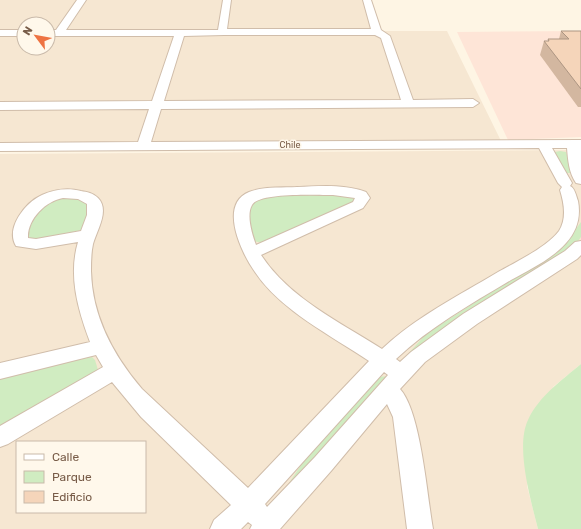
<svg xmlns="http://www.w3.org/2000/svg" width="581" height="529" font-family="Rubik,sans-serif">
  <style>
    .residential { fill: #f6e7d2; fill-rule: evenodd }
    .commercial { fill: #fee5d7 }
    .green { fill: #d0ecc1 }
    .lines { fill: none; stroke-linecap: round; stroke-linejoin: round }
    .minor-casing { stroke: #d0bdaa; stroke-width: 2 }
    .minor { fill: #fff; fill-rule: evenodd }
    .wall { fill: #d3b7a0 }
    .building { fill: #f5d5ba; stroke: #ac9582 }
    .labels { text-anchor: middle; stroke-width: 3; stroke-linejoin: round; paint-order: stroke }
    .far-street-label { font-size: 9px; fill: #785c48; stroke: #fff8eb }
  </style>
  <rect width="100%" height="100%" fill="#fef5e4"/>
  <path class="residential" d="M0,0H370L381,31H447L501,141L0,143ZM24,24H48V48H24Z
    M581,150V364L553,387L527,486L538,529H0V154ZM17,442H145V512H17Z"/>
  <path class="commercial" d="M581,31V137L508,140L457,32Z"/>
  <path class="green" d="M560,151L566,152L572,173H567L555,155V152Z
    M268,195H348L354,197L356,200L353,203L263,243L253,241L248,211L249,204Z
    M78,197L90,206L87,219L82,230L34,240L26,237C35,205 45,198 78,197Z
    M581,222V237L576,244L407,355L426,334L564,245Z
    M92,357L95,360L98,370L96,375L0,432V377Z
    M581,364V529H538C531,501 515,447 528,420C539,396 562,380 581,364Z
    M390,376L279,498L305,459L377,377Z"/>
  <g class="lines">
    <defs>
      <path id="minor" d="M77,0H86L66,30H218L223,0H231L227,29H371L363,0H371L381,30L390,36L413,100L473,99L479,103L473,107L161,109L151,142L581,140V184L576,183C569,173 568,160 567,148H552L572,183L570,186C575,188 576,196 578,201C581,217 577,231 566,243C552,259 529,270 511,280C471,304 430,327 396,359L400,362L411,352L463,314L565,251L575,242L581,241V255L577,259L477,324L425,362L400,389C421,412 427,496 433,529H407L393,417L387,404L331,471L280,529H250L252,525L248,522L241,529H210L214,520L231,505L141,417L112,382L8,444L0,447V426L103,367L96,355L0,379V363L90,342C78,310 68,276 78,242L36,249L16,246C5,228 26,202 42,195C54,189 69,188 81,191C87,192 93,193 98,198C110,210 97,230 93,244C91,253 91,262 91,271C92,316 113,355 142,389L248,488L369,361C332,336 280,310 255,272C242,254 218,205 249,192C264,186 282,188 297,187C321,186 344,184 366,192L370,198L363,208L261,255C289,298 340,322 382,349C416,317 458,296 498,272C516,262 547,247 559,231C567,219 564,203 560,190L562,187L558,183L539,148L0,151V143L138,142L149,109L0,110V102L152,101L174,36H48V30H56ZM224,35H375L381,38L401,100L164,101L184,36ZM333,195L355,198L353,202L256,245C252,234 246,215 252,205C259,192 318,195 333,195ZM63,198L78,199L87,204V215L81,231L36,239L28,238C27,219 46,201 63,198ZM384,372L388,375L315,457L267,507L265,504Z
        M0,30H24V36H0Z"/>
    </defs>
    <use href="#minor" class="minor-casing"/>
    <use href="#minor" class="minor"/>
  </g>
  <path class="wall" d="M561,31H581V107H578L540,55L544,41H548V39H559Z"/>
  <path class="building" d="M561,31H581V89L544,41H549L548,39H569Z"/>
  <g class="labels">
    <g class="far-street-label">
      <text x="290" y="148">Chile</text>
    </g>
  </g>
  <rect x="16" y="441" width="130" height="72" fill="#fff8eb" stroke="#c9baaa"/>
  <rect x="24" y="454" width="20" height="6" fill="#ffffff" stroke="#c9baaa"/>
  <text x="52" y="461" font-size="12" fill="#785c48">Calle</text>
  <rect x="24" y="471" width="20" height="12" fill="#d0ecc1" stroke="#c9baaa"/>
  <text x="52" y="481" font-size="12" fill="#785c48">Parque</text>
  <rect x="24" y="491" width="20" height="12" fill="#f5d5ba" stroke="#c9baaa"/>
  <text x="52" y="501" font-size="12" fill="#785c48">Edificio</text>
  <g transform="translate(36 36) rotate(302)"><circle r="19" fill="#fff8eb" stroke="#c9baaa"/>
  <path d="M0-3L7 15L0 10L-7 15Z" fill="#ee7342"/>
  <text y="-6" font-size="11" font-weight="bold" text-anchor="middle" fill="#785c48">N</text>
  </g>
</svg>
